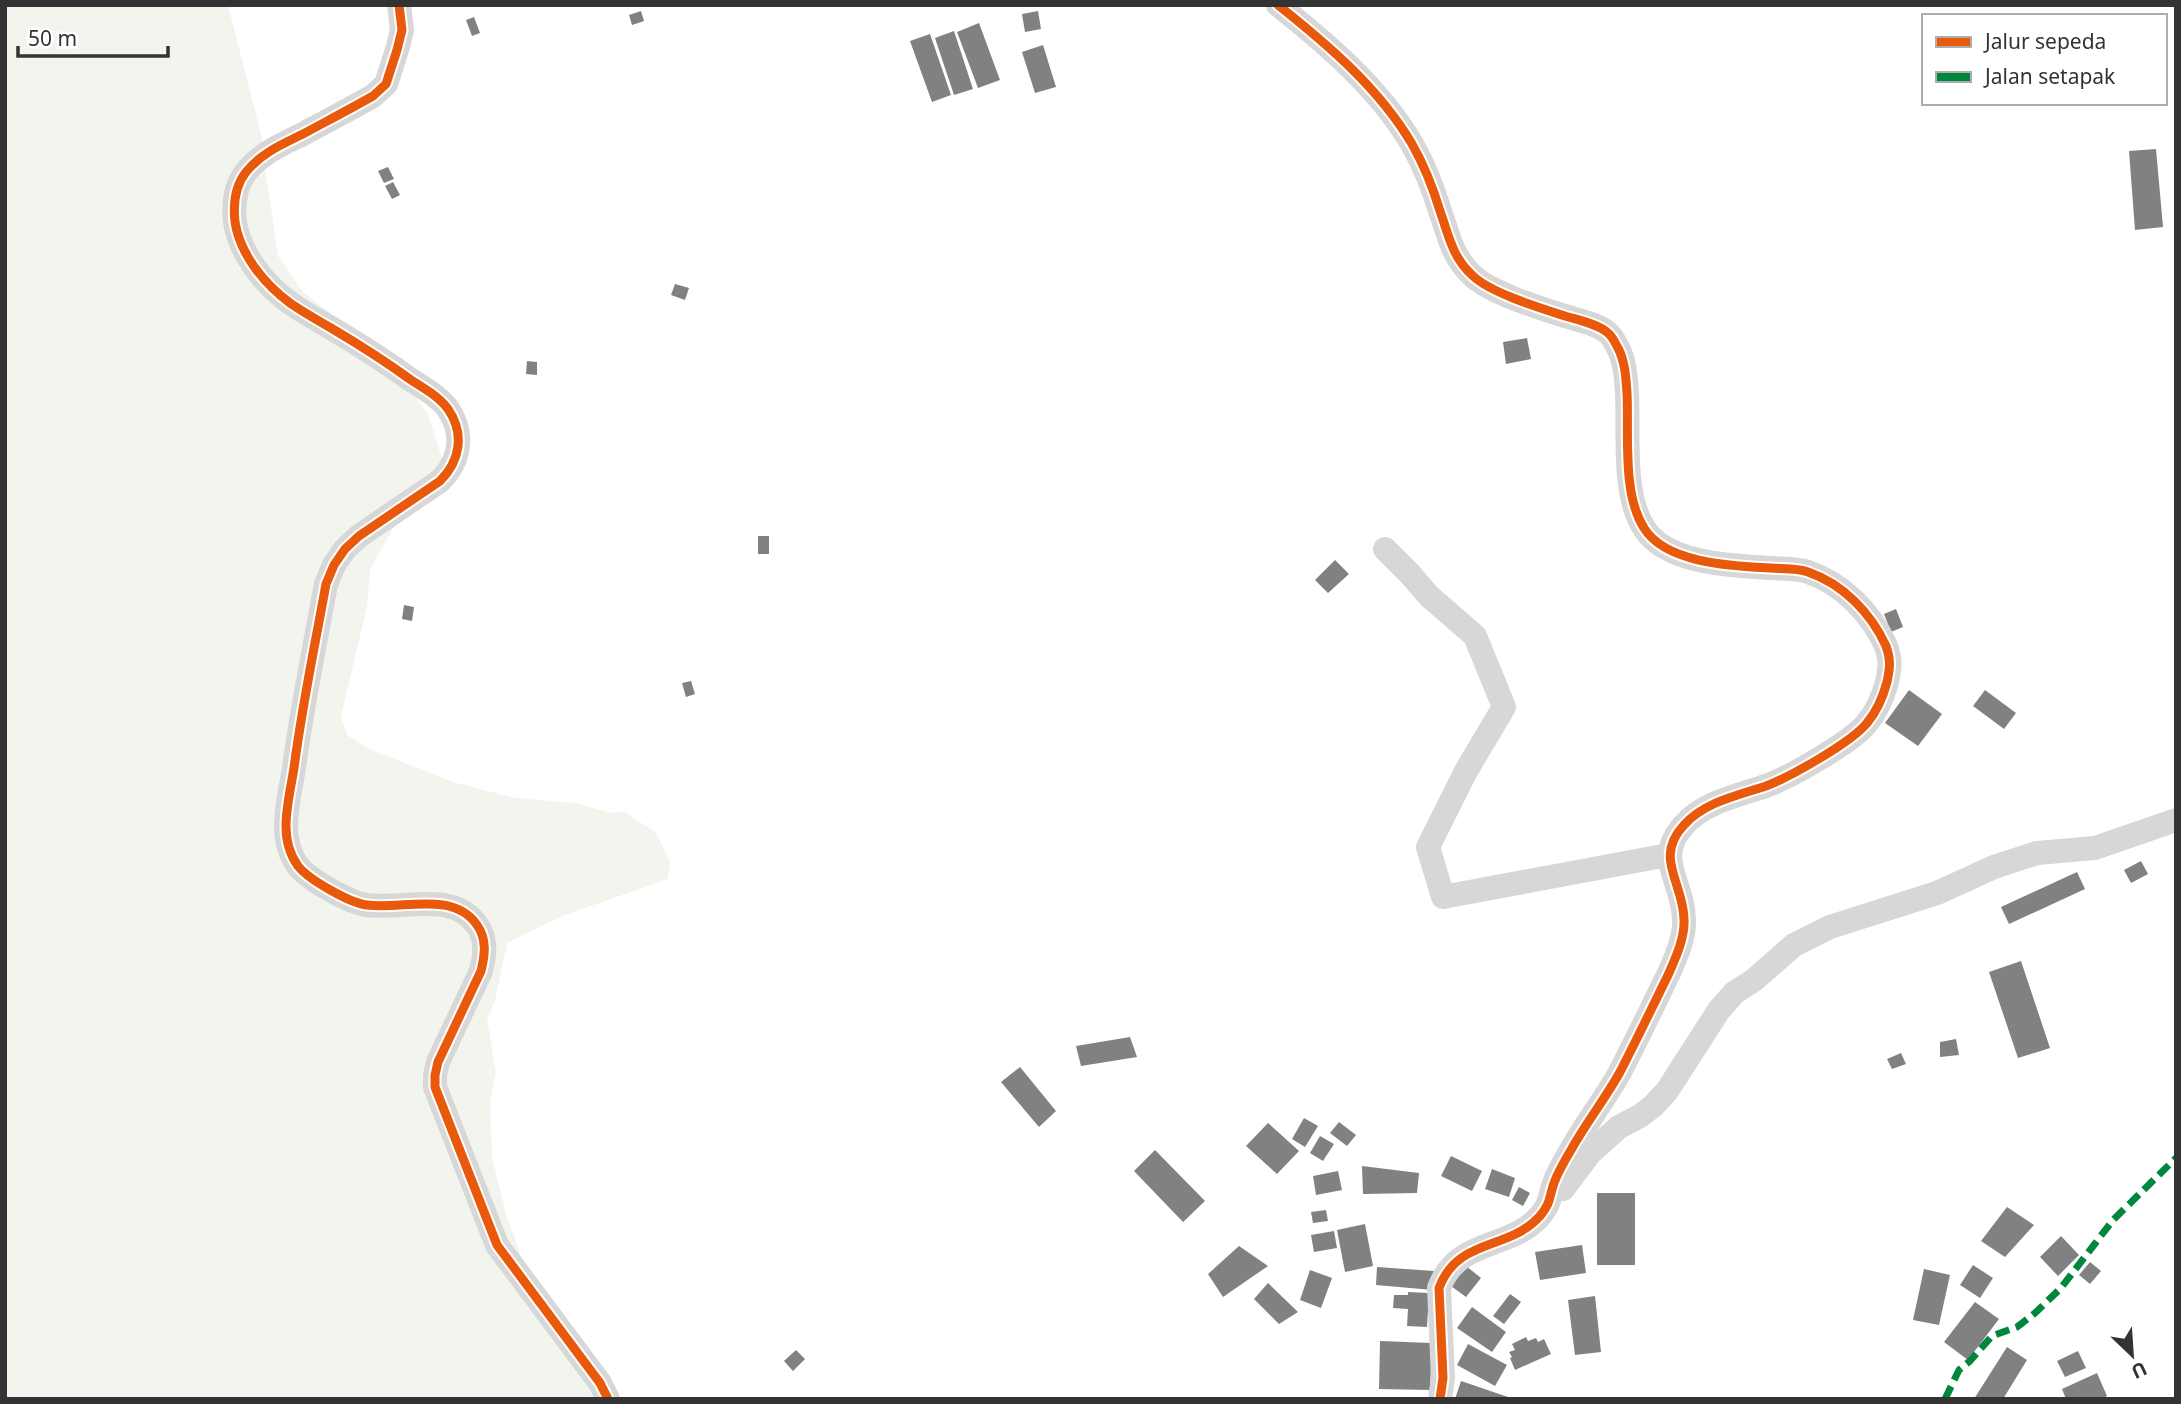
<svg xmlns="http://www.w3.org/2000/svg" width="2181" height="1404" font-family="'Noto Sans',sans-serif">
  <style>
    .green { fill: #f1f5ed }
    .building { fill: #818181 }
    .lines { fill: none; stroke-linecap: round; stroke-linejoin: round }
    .minor { stroke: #d7d7d7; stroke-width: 24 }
    .quiet { stroke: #00873e; stroke-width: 7; stroke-dasharray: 14 7; stroke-linecap: butt }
    .cycleway-casing { stroke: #fff; stroke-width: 13 }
    .cycleway { stroke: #e8590c; stroke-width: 9 }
  </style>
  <rect width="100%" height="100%" fill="#fff"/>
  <path class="green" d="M5,5H228L262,138L263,155L278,256L304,293L384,354L428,414L444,465L412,495L370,569L367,606L341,717L347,735L369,749L453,782L515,798L575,803L611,813L625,812L656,833L670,861L668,879L562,916L507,943L495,1001L487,1019L496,1072L490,1102L492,1157L506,1214L532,1286L600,1399H5Z"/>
  <path class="building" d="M641,11L644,21L632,25L629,15Z
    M1038,11L1041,29L1025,32L1022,14Z
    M474,17L480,33L472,36L466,20Z
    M979,23L1000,80L978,88L957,32Z
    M954,31L973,89L954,95L935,38Z
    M930,34L951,95L932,102L910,41Z
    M1043,45L1056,87L1035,93L1022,52Z
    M2156,149L2163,227L2135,230L2129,151Z
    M388,167L394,179L384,183L378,171Z
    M393,182L400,195L392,199L385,186Z
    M675,284L689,288L685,300L671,295Z
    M1527,338L1531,359L1506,364L1503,342Z
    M527,361L537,362V375L526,374Z
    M758,536H769V554H758Z
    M1335,560L1349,574L1328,593L1315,580Z
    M404,605L414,607L412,621L402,619Z
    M1896,609L1903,627L1891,632L1884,614Z
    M691,681L695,694L686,697L682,683Z
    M1909,690L1942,714L1918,746L1885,723Z
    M1985,690L2016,713L2004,729L1973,706Z
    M2141,861L2148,874L2131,883L2124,870Z
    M2077,872L2085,889L2009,924L2001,907Z
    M2021,961L2050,1048L2018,1058L1989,972Z
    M1130,1037L1137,1057L1081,1066L1076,1046Z
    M1956,1039L1959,1055L1940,1057V1042Z
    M1901,1053L1906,1064L1892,1069L1887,1059Z
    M1020,1067L1056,1111L1039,1127L1001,1082Z
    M1304,1118L1318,1126L1305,1147L1292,1139Z
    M1339,1122L1356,1135L1347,1146L1330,1133Z
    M1268,1123L1299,1151L1277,1174L1246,1146Z
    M1320,1136L1334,1144L1323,1161L1310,1153Z
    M1155,1150L1205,1201L1183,1222L1134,1171Z
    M1451,1156L1482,1171L1472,1191L1441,1176Z
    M1362,1166L1419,1173L1417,1193L1363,1194Z
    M1492,1169L1515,1178L1509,1197L1485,1189Z
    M1338,1171L1342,1190L1316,1195L1313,1176Z
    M1519,1187L1530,1193L1523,1206L1512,1200Z
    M1597,1193H1635V1265H1597Z
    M2007,1207L2034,1225L2005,1257L1981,1241Z
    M1326,1210L1328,1221L1313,1223L1311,1212Z
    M1365,1224L1373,1266L1345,1272L1337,1230Z
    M1334,1231L1337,1248L1314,1252L1311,1235Z
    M2061,1236L2079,1255L2058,1276L2040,1257Z
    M1582,1245L1586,1273L1540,1280L1535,1252Z
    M1239,1246L1268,1266L1223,1297L1208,1274Z
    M2090,1262L2101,1271L2090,1284L2079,1275Z
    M1973,1265L1993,1278L1980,1298L1960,1285Z
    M1466,1266L1481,1278L1466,1297L1451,1286Z
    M1377,1267L1434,1271L1433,1290L1376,1285Z
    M1924,1269L1950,1275L1939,1325L1913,1320Z
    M1310,1270L1332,1278L1321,1308L1300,1300Z
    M1268,1283L1298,1312L1279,1324L1254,1299Z
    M1408,1292L1429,1293L1427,1327L1407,1326L1408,1309L1393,1308L1394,1295H1408Z
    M1510,1294L1521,1302L1504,1324L1493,1316Z
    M1595,1296L1601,1352L1575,1355L1568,1300Z
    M1975,1302L1999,1319L1968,1360L1944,1342Z
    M1472,1307L1506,1332L1492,1352L1457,1328Z
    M1526,1337L1528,1341L1536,1338L1538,1342L1544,1339L1551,1354L1515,1370L1510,1358L1512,1357L1509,1352L1515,1350L1512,1344Z
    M1380,1341L1432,1343L1430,1390L1379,1389Z
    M1468,1344L1507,1365L1495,1386L1457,1365Z
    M2007,1347L2027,1360L2003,1399H1974Z
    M796,1350L805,1359L793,1371L784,1361Z
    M2078,1351L2086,1368L2065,1377L2057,1361Z
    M2097,1373L2107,1396L2101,1399H2066L2062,1389Z
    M1461,1381L1511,1398V1399H1455Z"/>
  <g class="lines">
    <path class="minor" d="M399,5L402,30L397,50L386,84L373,96C350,109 327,121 303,134C283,144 261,153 246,172C235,186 233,204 235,222C240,254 264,284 290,303C303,312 317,320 331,328C358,344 385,361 411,380C424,388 439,397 448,409C465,434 460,461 440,481L359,536L345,549L334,565L326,584C315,645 302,706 294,768C291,787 286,807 286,826C286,840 290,855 298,866C309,880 350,903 367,905C402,910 453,890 477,925C487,939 485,955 481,971L438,1062L435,1075V1087L497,1245L600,1383L608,1399
      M1278,5C1328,45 1379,88 1412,144C1424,165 1433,188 1440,211C1449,236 1452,257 1473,276C1491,293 1540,308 1565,316C1578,320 1598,324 1608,333C1613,337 1615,343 1618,348C1625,361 1626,378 1627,393C1629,433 1622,494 1644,528C1666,564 1734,566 1771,568C1783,569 1797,568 1808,572C1843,584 1871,613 1886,646C1891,660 1890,668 1887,682C1883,697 1877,711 1867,723C1852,742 1790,777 1766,786C1739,795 1704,802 1684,825C1653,858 1684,883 1684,920C1685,937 1676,957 1669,973C1653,1006 1637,1039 1620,1072C1605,1099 1586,1123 1571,1150C1565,1160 1558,1172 1554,1183C1549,1197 1551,1203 1540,1216C1509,1251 1458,1237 1439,1288L1443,1378L1440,1399
      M1385,549L1410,574L1429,596L1475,636L1504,707L1466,771L1428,847L1443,897L1668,855
      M1563,1189L1590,1153L1619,1127L1640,1116L1653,1106L1667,1091L1719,1010L1734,993L1754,980L1794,945L1830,927L1937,893L1994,867L2037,853L2095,848L2176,820"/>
    <path class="quiet" d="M1945,1399L1959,1370L1970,1361L1992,1336L2017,1327L2035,1313L2061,1288L2113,1220L2176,1158"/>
    <defs>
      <path id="cycleway" d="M399,5L402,30L397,50L386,84L373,96C350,109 327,121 303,134C283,144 261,153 246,172C235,186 233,204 235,222C240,254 264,284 290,303C303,312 317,320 331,328C358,344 385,361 411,380C424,388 439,397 448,409C465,434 460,461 440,481L359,536L345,549L334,565L326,584C315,645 302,706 294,768C291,787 286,807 286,826C286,840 290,855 298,866C309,880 350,903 367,905C402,910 453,890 477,925C487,939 485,955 481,971L438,1062L435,1075V1087L497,1245L600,1383L608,1399
        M1278,5C1328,45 1379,88 1412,144C1424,165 1433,188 1440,211C1449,236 1452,257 1473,276C1491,293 1540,308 1565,316C1578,320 1598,324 1608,333C1613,337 1615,343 1618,348C1625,361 1626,378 1627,393C1629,433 1622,494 1644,528C1666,564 1734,566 1771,568C1783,569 1797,568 1808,572C1843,584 1871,613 1886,646C1891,660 1890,668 1887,682C1883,697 1877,711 1867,723C1852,742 1790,777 1766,786C1739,795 1704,802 1684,825C1653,858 1684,883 1684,920C1685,937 1676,957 1669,973C1653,1006 1637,1039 1620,1072C1605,1099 1586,1123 1571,1150C1565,1160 1558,1172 1554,1183C1549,1197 1551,1203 1540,1216C1509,1251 1458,1237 1439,1288L1443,1378L1440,1399"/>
    </defs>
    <use href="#cycleway" class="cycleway-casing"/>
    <use href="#cycleway" class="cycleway"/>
  </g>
  <rect width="2181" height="1404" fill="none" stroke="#333333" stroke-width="14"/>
  <rect x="1922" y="14" width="245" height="91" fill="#ffffff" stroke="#adadad" stroke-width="2"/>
  <rect x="1936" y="37" width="35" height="10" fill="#e8590c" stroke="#adadad" stroke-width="2"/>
  <text x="1985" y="49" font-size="21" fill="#333333">Jalur sepeda</text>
  <rect x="1936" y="72" width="35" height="10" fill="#00873e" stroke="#adadad" stroke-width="2"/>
  <text x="1985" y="84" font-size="21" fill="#333333">Jalan setapak</text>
  <g transform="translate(2132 1355) rotate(155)" stroke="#ffffff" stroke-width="5" paint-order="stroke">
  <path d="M0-5L12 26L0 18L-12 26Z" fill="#333333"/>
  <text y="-10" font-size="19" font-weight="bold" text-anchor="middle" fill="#333333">U</text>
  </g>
  <path d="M18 46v10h150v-10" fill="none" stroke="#333333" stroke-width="3.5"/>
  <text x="28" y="46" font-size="21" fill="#333333" stroke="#ffffff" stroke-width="5" paint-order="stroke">50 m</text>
</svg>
